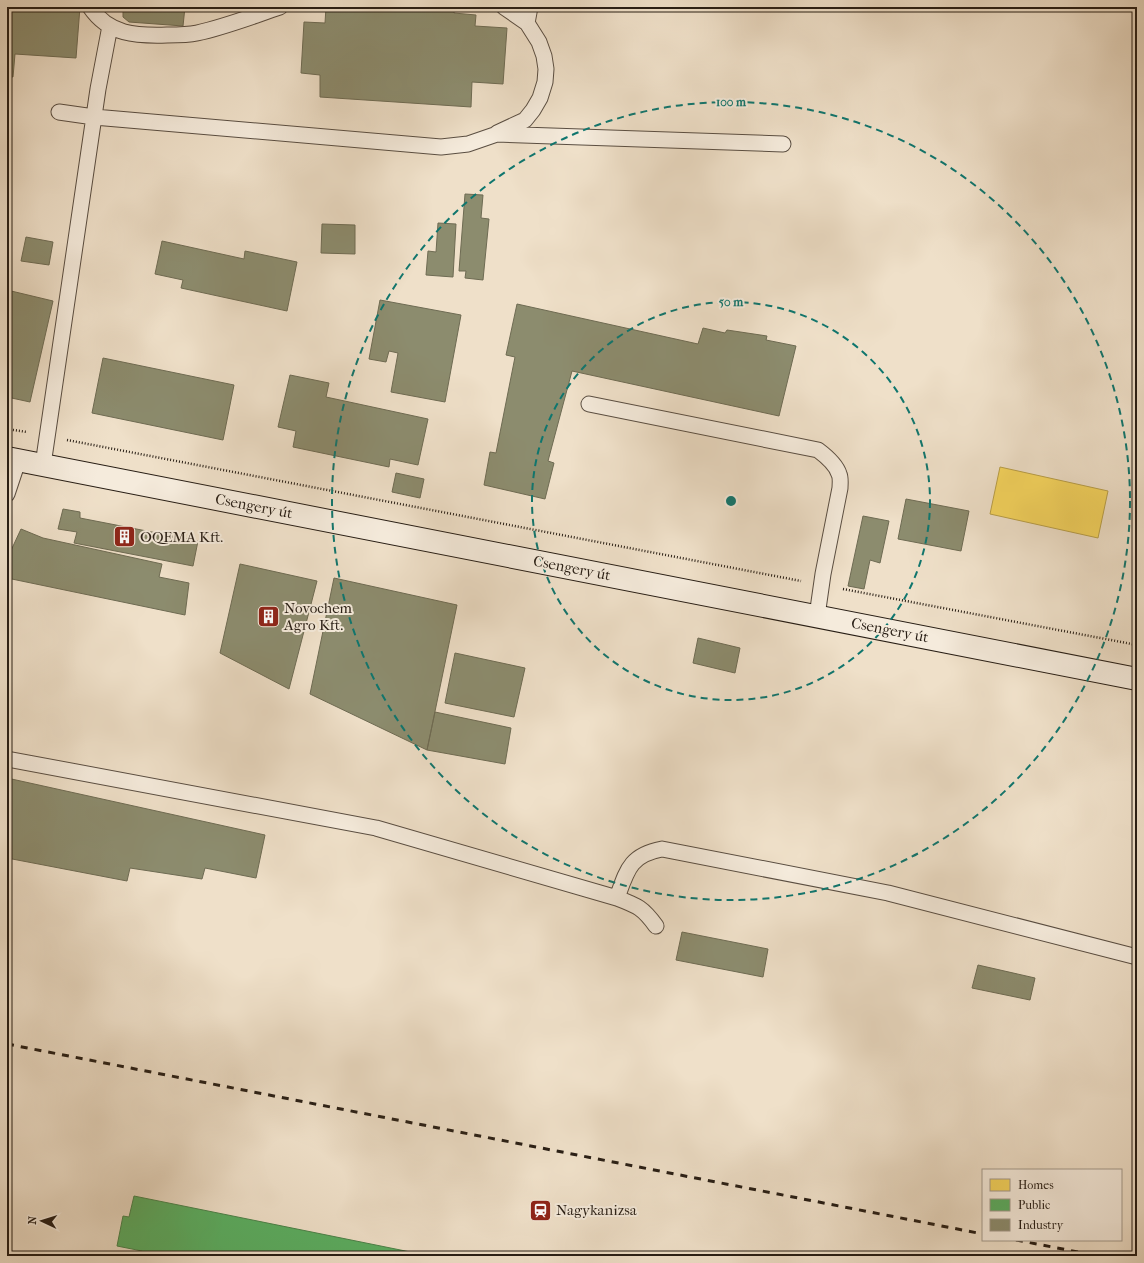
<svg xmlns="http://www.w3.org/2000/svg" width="1144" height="1263" font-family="'IM FELL French Canon',serif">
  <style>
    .homes { fill: #f6d55c; stroke: #b89e47 }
    .public { fill: #5aae61; stroke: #4b834a }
    .industry { fill: #8c8c6e; stroke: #6e6b53 }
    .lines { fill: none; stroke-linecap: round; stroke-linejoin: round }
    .lane-casing { stroke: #5a4e42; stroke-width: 17 }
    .secondary-casing { stroke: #281e15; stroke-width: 24 }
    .path { stroke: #281e15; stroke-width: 2.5; stroke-dasharray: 1 2; stroke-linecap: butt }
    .lane { stroke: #f5ebdc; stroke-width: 15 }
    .secondary { stroke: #f5ebdc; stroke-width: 22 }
    .rail { stroke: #281e15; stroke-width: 3; stroke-dasharray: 7 7; stroke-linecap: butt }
    .ring { fill: none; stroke: #0f766e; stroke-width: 2; stroke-dasharray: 7 5 }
    .labels { text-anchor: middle; stroke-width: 4; stroke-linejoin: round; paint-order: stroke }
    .street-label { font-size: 15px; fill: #281e15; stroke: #f5ebdc }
    .poi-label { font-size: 15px; fill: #281e15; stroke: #f5ebdc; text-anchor: start }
    .centre { fill: #0f766e; stroke: #f5ebdc; stroke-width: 2 }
    .ring-label { font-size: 12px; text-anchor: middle; font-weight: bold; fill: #0f766e; stroke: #f5ebdc; stroke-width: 4; stroke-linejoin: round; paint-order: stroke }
  </style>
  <rect width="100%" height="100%" fill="#efe0c9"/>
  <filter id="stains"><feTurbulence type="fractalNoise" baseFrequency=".005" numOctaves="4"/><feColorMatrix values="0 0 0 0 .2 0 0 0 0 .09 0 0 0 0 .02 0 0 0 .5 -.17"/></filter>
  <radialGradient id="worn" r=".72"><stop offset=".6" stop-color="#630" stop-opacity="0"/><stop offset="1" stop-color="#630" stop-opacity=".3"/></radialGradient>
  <path class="homes" d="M1000,467L1108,491L1098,538L990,514Z"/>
  <path class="public" d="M134,1196L430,1256H141L142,1251L117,1246L123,1216L129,1217Z"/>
  <path class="industry" d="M7,7H80L76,58L15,54L13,77L7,76Z
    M123,7H185L183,26L129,22L123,17Z
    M326,7H454V13L476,15L475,26L507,28L503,84L472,82L471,107L320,97V75L301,73L304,22L325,23Z
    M465,194L483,195L481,218L489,219L483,280L465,278L466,271H459Z
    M438,223L456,224L453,277L426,275L428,251L436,252Z
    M322,224L355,225V254L321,253Z
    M26,237L53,242L49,265L21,261Z
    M162,241L244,259L245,251L297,262L287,311L181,288L183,280L155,274Z
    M7,290L53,301L30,402L7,397Z
    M380,300L461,315L445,402L391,392L398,353L389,351L386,362L369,359Z
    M517,304L698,344L703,328L725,333L727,330L767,336L766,340L796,346L779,416L572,371L548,461L554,463L545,499L484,485L490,452L496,453L515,357L506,355Z
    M103,358L234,385L223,440L92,413Z
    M290,375L329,383L326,397L428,419L418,465L390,459L389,467L293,447L296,431L278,427Z
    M396,473L424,479L420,498L392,492Z
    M906,499L969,511L961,551L898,539Z
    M63,509L80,512V518L198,541L193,566L74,543L77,532L58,529Z
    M863,516L889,521L880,563L870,560L864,589L848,586Z
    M21,529L43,538L162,564L159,577L189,583L185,615L7,578V559Z
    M240,564L317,581L289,689L220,653Z
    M334,578L457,605L427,750L310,694Z
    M698,638L740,648L735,673L693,663Z
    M455,653L525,668L514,717L445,703Z
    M435,712L511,728L505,764L427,750Z
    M7,778L265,835L256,878L205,868L202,879L130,868L127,881L7,858Z
    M682,932L768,949L763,977L676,960Z
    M978,965L1035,978L1030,1000L972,988Z"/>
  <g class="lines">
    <defs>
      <path id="lane" d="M90,7C109,35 136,36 167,35C177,35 188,35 197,33C225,27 253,16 280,7
        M527,23L530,7
        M59,112L94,117L441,147L468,144L497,134L783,144
        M497,133L525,120L533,110L540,98L545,82L546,69L544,56L539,42L527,23L504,7
        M589,404L818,450C826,456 836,464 839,474C841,478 840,484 840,488L823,574L817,616
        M43,465L98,89L110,26
        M7,494L18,461
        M7,759L376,828L617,898C627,870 630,855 662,849L888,893L1137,957
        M617,898C638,906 643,908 656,926"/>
      <path id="secondary" d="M7,458L1137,679"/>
    </defs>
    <use href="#lane" class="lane-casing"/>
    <use href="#secondary" class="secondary-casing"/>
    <path class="path" d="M7,429L27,432
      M67,440L801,581
      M843,589L1137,645"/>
    <use href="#lane" class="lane"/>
    <use href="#secondary" class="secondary"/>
    <path class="rail" d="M7,1044L983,1234
      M1016,1240L1099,1256"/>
  </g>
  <g class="ring">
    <circle cx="731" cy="501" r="199"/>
    <circle cx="731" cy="501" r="399"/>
  </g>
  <defs>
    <symbol id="building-square" viewBox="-11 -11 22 22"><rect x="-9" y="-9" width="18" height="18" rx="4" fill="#8f2418" stroke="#f5ebdc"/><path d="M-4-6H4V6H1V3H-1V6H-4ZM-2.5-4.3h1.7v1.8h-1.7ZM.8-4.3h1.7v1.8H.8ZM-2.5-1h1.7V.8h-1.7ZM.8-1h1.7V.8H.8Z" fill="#fff"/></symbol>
    <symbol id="station-square" viewBox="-11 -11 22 22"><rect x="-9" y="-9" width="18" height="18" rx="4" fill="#8f2418" stroke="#f5ebdc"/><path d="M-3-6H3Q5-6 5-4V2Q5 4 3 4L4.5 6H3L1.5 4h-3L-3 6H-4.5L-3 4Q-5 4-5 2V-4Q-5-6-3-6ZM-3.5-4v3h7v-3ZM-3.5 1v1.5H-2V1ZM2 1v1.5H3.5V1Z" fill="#fff"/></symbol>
  </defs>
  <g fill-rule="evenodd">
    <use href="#building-square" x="112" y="524" width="25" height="25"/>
    <use href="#building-square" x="256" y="604" width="25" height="25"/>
    <use href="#station-square" x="528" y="1198" width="25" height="25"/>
  </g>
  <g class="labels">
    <g class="street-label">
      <text transform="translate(254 506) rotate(11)" y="5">Csengery út</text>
      <text transform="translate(572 568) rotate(11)" y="5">Csengery út</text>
      <text transform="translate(890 630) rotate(11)" y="5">Csengery út</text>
    </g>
    <g class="poi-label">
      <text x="140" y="542">OQEMA Kft.</text>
      <text x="284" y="613">Novochem<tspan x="284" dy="17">Agro Kft.</tspan></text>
      <text x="556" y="1215">Nagykanizsa</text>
    </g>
  </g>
  <circle cx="731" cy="501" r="6" class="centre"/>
  <g class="ring-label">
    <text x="731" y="106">100 m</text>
    <text x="731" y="306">50 m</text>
  </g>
  <rect width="1144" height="1263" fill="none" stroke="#efe0c9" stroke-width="24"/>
  <rect x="8" y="8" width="1128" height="1247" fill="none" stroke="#281e15" stroke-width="2"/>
  <rect x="12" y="12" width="1120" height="1239" fill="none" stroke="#281e15"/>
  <rect x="982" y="1169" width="140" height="72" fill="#f5ebdc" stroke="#a3998c"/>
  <rect x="990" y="1179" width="20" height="12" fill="#f6d55c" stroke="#a3998c"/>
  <text x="1018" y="1189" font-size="12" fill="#281e15">Homes</text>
  <rect x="990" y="1199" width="20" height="12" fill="#5aae61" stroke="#a3998c"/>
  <text x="1018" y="1209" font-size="12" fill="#281e15">Public</text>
  <rect x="990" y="1219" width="20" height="12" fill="#8c8c6e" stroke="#a3998c"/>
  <text x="1018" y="1229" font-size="12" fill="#281e15">Industry</text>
  <g transform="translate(42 1221) rotate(274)" stroke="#f5ebdc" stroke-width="3" paint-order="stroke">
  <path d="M0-3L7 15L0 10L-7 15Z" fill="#281e15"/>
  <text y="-6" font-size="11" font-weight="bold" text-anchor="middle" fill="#281e15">N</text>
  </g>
  <rect width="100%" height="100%" filter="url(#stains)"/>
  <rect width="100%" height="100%" fill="url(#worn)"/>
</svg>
